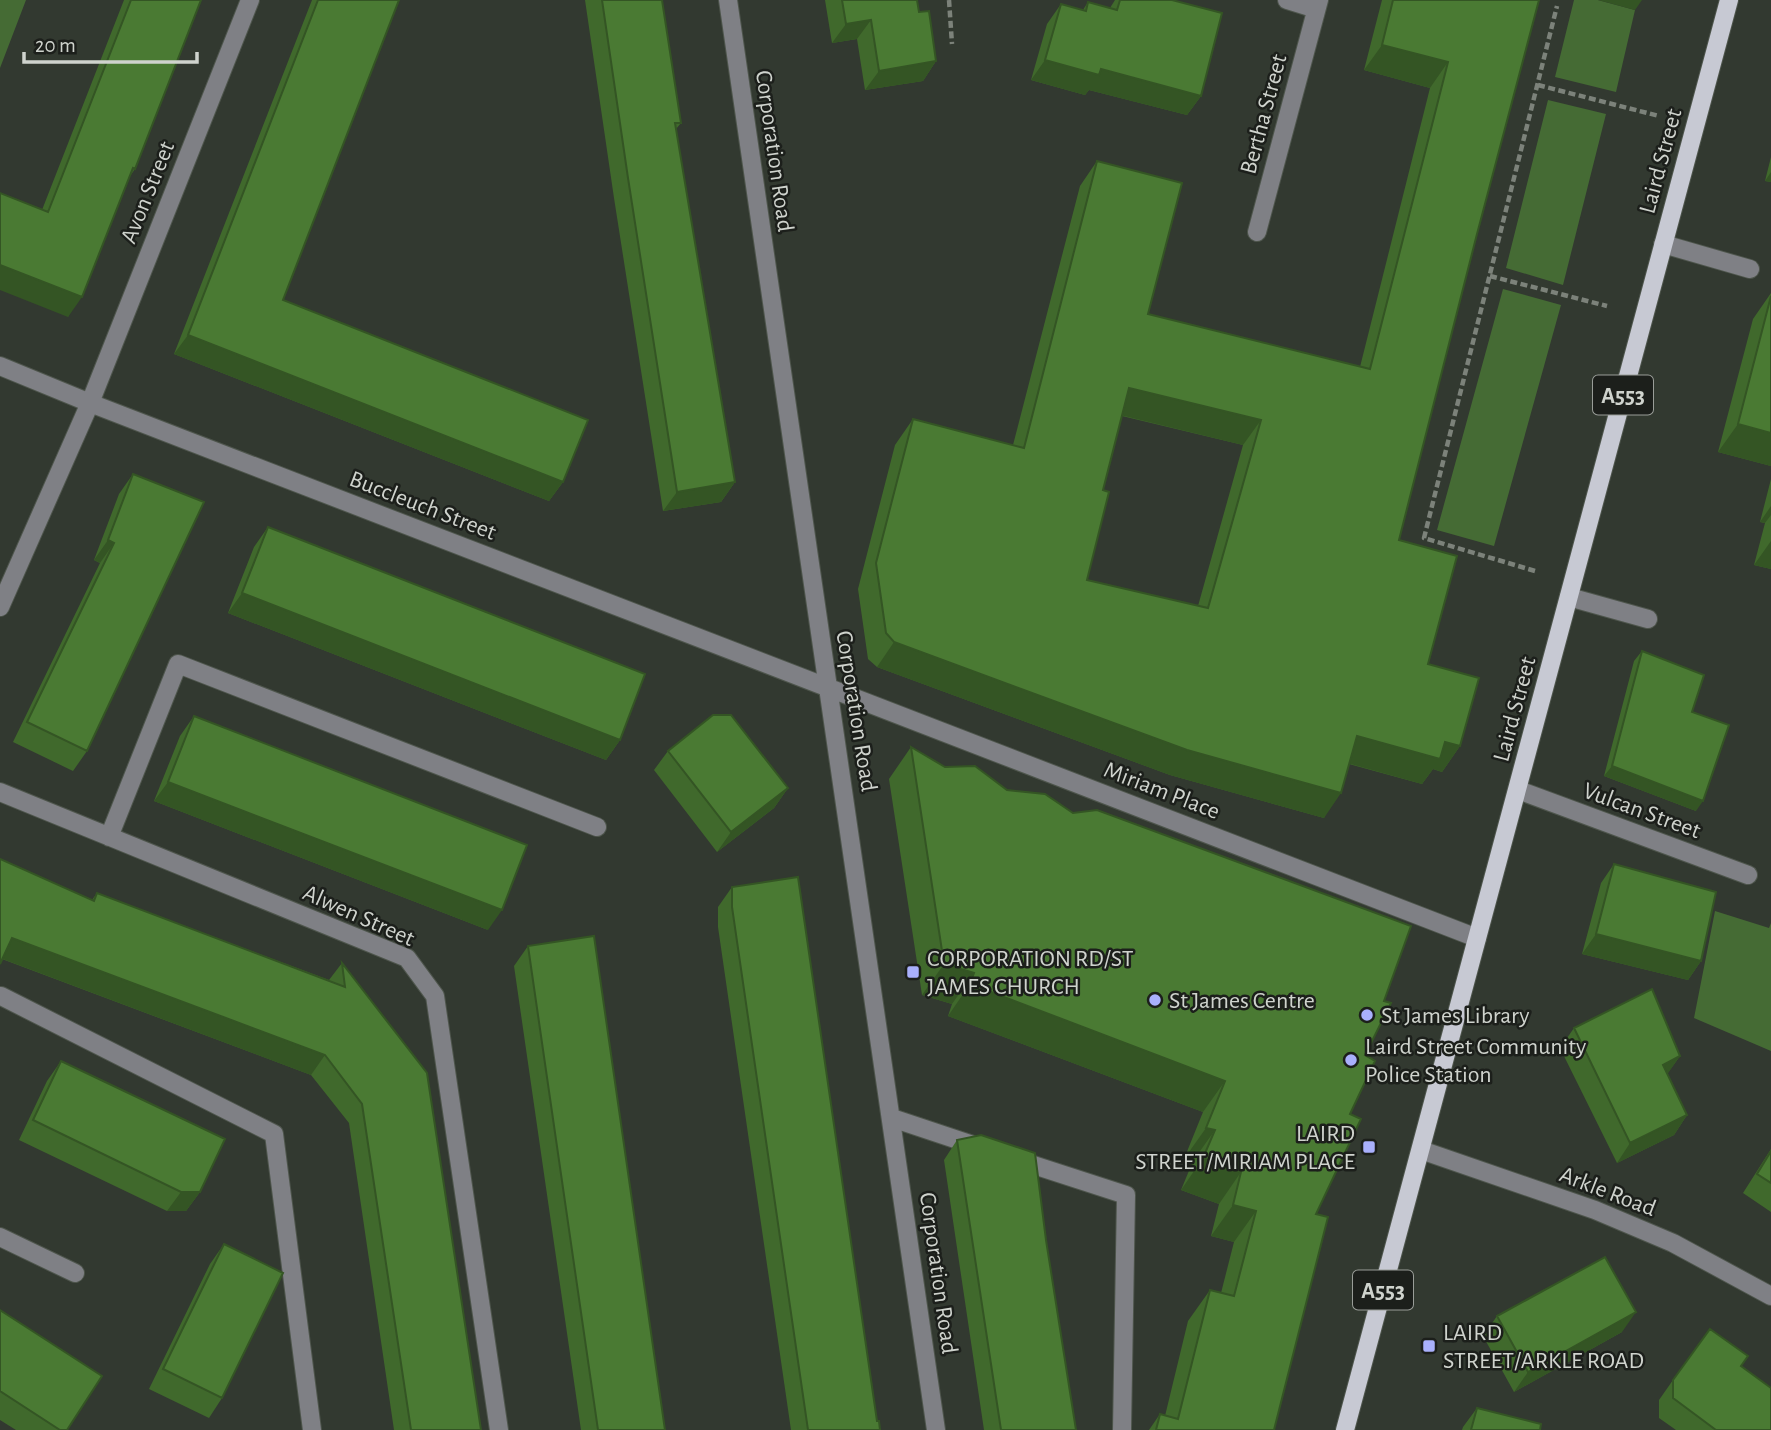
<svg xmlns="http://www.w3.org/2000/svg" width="1771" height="1430" font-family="'Alegreya Sans',sans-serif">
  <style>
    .green { fill: #456b34 }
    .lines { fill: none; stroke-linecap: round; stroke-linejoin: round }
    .minor-casing { stroke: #4e554c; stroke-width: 20 }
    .major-casing { stroke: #4e554c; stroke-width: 20 }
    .path { stroke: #7c827a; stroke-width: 4.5; stroke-dasharray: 7 3.5; stroke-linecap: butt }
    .minor { stroke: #7f8085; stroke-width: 18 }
    .major { stroke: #c7c9d3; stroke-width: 18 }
    .wall { fill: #40692c; fill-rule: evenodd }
    .shaded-wall { fill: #345524 }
    .building { fill: #4a7a33; stroke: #345524; stroke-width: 2; fill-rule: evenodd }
    .poi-dot { fill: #a9b0fc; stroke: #1c1f1b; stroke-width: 2.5 }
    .labels { text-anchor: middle; stroke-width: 5; stroke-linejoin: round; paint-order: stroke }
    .shield { fill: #1c1f1b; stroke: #999d98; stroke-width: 2 }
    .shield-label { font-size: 23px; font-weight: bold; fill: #cfd3cd }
    .street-label { font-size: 24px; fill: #cfd3cd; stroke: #1c1f1b }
    .poi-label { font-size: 24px; fill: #cfd3cd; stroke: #1c1f1b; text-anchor: start }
  </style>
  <rect width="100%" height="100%" fill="#323930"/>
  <path class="green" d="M0,0H26L0,68Z
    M1574,0H1598L1635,10L1616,92L1555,77Z
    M1548,100L1606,114L1563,285L1506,268Z
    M1503,289L1561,305L1494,546L1437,530Z
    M1715,911L1769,928L1771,923V1051L1694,1018Z"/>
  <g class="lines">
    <defs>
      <path id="minor" d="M728,0L936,1430
        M1287,0L1316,9
        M1257,232L1319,0
        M1663,244L1750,269
        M0,366L90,403L1477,938
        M1569,597L1648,619
        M0,607L90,403L250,0
        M1518,790L1748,875
        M0,792L407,958L435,996L499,1430
        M109,837L178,664L597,827
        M1,996L274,1134L312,1430
        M892,1118L982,1148
        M1421,1150L1595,1210L1673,1243L1771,1296
        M1015,1159L1126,1195L1122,1430
        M0,1237L75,1273"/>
      <path id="major" d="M1345,1430L1729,0"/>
    </defs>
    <use href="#minor" class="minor-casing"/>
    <use href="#major" class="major-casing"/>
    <path class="path" d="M949,0L952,44
      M1538,85L1659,116
      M1490,276L1607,306
      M1535,571L1424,538L1557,6"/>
    <use href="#minor" class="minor"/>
    <use href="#major" class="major"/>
  </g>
  <path class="wall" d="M124,0H201L135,169L128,179L68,317L42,210Z
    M312,0H399L283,300L563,482L549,501L174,354Z
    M585,0H662L681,123L676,129L735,482L721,502L663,511L614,198Z
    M825,0H917L919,12L936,61L923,81L865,90L857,39L832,43Z
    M1115,0H1172L1201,96L1187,115L1089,90L1085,95L1031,80L1047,24L1061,4L1083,10L1088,2L1110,8Z
    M1382,0H1539L1477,234L1399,540L1428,664L1460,746L1442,772L1433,769L1422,784L1349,764L1324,818L1170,775L877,667L868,659L858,589L895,445L913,419L1013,445L1080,186L1097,161L1148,314L1360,367L1430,88L1364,70ZM1122,416L1243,445L1198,606L1087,580L1103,490Z
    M1771,157V182L1765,181Z
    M1771,293V466L1718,452L1753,319Z
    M133,474L87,751L73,771L13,742L100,563L94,560L119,494Z
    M1771,479V569L1754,565L1765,523L1760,522Z
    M268,527L620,740L606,760L228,613L254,547Z
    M1642,651L1692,712L1696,811L1604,776L1634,661Z
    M194,716L488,930L154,801L180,736Z
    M911,747L1365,1055L1350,1114L1316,1214L1274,1430H1149L1160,1414L1165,1416L1188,1321L1210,1290L1221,1293L1234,1242L1211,1236L1219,1204L1181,1190L1193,1161L1184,1159L1203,1112L948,1016L952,1004L922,995L889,779Z
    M668,751L788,788L774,808L717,852L654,770Z
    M0,859L92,900L97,893L329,980L342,963L481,1430H394L349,1123L311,1075L2,959Z
    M1614,864L1701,961L1688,980L1582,954L1601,883Z
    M732,887L877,1421L880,1430H791L718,927V907Z
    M528,946L665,1430H581L514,966Z
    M1574,1028L1680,1056L1667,1074L1687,1115L1674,1135L1617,1163L1560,1048Z
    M61,1061L200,1192L186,1211H167L19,1140L47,1081Z
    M957,1140L1046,1240L1076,1430H984L944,1160Z
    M1771,1149V1212L1743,1193Z
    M224,1244L222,1398L209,1418L149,1389L210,1264Z
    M0,1310L67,1430H16L0,1420Z
    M1497,1316L1622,1332L1514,1392L1483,1336Z
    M1741,1366L1771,1430H1676L1659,1418V1400L1673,1380Z
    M1477,1408L1540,1430H1462L1463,1427Z"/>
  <path class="shaded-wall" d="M1598,0H1642L1635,10Z
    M871,20L857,39L832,43L846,24Z
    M1382,45L1448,62L1430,88L1364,70Z
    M1045,60L1101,69L1201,96L1187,115L1089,90L1085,95L1031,80Z
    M936,61L923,81L865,90L879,71Z
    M1771,172V182L1765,181Z
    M0,265L82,297L68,317L0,290Z
    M188,335L563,482L549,501L174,354Z
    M1129,388L1261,420L1243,445L1112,413Z
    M1738,424L1771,433V466L1718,452Z
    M735,482L721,502L663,511L677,492Z
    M1771,506V515L1765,523L1760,522Z
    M108,540L114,543L100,563L94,560Z
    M1771,541V569L1754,565Z
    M242,593L620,740L606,760L228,613Z
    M894,642L1341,793L1324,818L1170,775L877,667Z
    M1357,736L1445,742L1460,746L1442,772L1433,769L1422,784L1340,761Z
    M1612,766L1703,801L1696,811L1604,776Z
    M168,782L502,910L488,930L154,801Z
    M788,788L774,808L717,852L731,832Z
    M1596,934L1701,961L1688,980L1582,954Z
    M12,938L325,1055L311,1075L0,958Z
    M944,964L974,973L952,1004L922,995Z
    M970,984L1225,1081L1203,1112L948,1016Z
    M1680,1056L1666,1076L1663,1065Z
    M1687,1115L1674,1135L1617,1163L1630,1143Z
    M1206,1128L1215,1130L1193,1161L1184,1159Z
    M1203,1158L1241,1172L1219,1204L1181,1190Z
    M181,1192H200L186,1211H167Z
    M1233,1205L1256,1211L1234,1242L1211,1236Z
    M1636,1312L1622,1332L1514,1392L1528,1372Z"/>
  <path class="building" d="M131,0H201L135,169L133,168L82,297L0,265V193L48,212Z
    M318,0H399L283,300L588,420L563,482L188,335Z
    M602,0H662L681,123H675L735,482L677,492L628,178Z
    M842,0H917L919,12L929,11L936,61L879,71L871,20L846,24Z
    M1120,0H1172L1222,13L1201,96L1101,69L1099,75L1045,60L1061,4L1086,11L1088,2L1117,10Z
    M1393,0H1539L1477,234L1399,540L1457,556L1428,664L1479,678L1460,746L1445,742L1440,759L1357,736L1341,793L1187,750L894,642L886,633L876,563L913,419L1024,448L1097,161L1182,183L1148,314L1370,369L1448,62L1382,45ZM1129,388L1261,420L1208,608L1087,580L1109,492L1103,490Z
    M1771,296V433L1738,424Z
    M133,474L204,502L87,751L27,722L114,543L108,540Z
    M268,527L645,674L620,740L242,593Z
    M1642,651L1704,675L1692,712L1729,725L1703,801L1612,766Z
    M713,715H731L788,788L731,832L668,751Z
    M194,716L527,845L502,910L168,782Z
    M911,747L945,767L975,766L1007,790L1045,794L1073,813L1097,810L1411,926L1384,1001L1391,1003L1365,1055L1375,1061L1350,1114L1361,1119L1316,1214L1328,1217L1274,1430H1156L1160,1414L1178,1419L1210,1290L1234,1296L1256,1211L1233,1205L1241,1172L1203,1158L1215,1130L1206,1128L1225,1081L970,984L974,973L944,964Z
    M0,859L94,901L97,893L345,987L342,963L427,1073L481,1430H411L362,1104L325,1055L12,938L0,964Z
    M1614,864L1716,892L1701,961L1596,934Z
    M798,877L877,1421H879L880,1430H808L732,907V887Z
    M594,936L665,1430H598L528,946Z
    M1652,989L1680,1056L1663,1065L1687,1115L1630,1143L1574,1028Z
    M61,1061L225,1139L200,1192H181L33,1120Z
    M981,1135L1035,1153L1046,1240L1076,1430H1001L957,1140Z
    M1771,1151V1183L1757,1174Z
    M224,1244L283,1273L222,1398L163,1369Z
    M1605,1257L1636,1312L1528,1372L1497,1316Z
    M0,1310L102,1376L67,1430H60L0,1391Z
    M1710,1329L1748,1356L1741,1366L1771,1388V1430H1716L1673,1398V1380Z
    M1477,1408L1541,1424L1540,1430H1471Z"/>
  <g class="poi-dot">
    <rect x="906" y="965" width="14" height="14" rx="3.5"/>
    <circle cx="1155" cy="1000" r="7"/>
    <circle cx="1367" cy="1015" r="7"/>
    <circle cx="1351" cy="1060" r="7"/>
    <rect x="1362" y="1140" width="14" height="14" rx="3.5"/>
    <rect x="1422" y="1339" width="14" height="14" rx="3.5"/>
  </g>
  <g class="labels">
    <g class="shield">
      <rect x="1593" y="375.5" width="60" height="39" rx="5"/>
      <rect x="1353" y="1270.5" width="60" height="39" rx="5"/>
    </g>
    <g class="shield-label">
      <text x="1623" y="403">A553</text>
      <text x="1383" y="1298">A553</text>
    </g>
    <g class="street-label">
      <text transform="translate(1263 114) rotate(-75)" y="8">Bertha Street</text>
      <text transform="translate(775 151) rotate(82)" y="8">Corporation Road</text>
      <text transform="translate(1660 161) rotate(-75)" y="8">Laird Street</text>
      <text transform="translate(147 192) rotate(-68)" y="8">Avon Street</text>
      <text transform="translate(423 505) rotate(21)" y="8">Buccleuch Street</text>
      <text transform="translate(1514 709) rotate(-75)" y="8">Laird Street</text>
      <text transform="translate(857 711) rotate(81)" y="8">Corporation Road</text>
      <text transform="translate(1162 790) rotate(21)" y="8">Miriam Place</text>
      <text transform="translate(1642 810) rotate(20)" y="8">Vulcan Street</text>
      <text transform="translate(359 915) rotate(24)" y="8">Alwen Street</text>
      <text transform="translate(1608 1191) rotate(21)" y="8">Arkle Road</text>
      <text transform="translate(939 1273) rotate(82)" y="8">Corporation Road</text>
    </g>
    <g class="poi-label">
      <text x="927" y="966">CORPORATION RD/ST<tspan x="927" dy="28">JAMES CHURCH</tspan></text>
      <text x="1169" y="1008">St James Centre</text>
      <text x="1381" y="1023">St James Library</text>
      <text x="1365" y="1054">Laird Street Community<tspan x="1365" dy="28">Police Station</tspan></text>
      <text x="1355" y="1141" text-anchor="end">LAIRD<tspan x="1355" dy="28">STREET/MIRIAM PLACE</tspan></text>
      <text x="1443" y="1340">LAIRD<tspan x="1443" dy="28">STREET/ARKLE ROAD</tspan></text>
    </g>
  </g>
  <path d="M24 52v10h173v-10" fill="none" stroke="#cfd3cd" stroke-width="3.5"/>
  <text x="35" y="52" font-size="21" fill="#cfd3cd" stroke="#1c1f1b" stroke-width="5" paint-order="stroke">20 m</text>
</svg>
